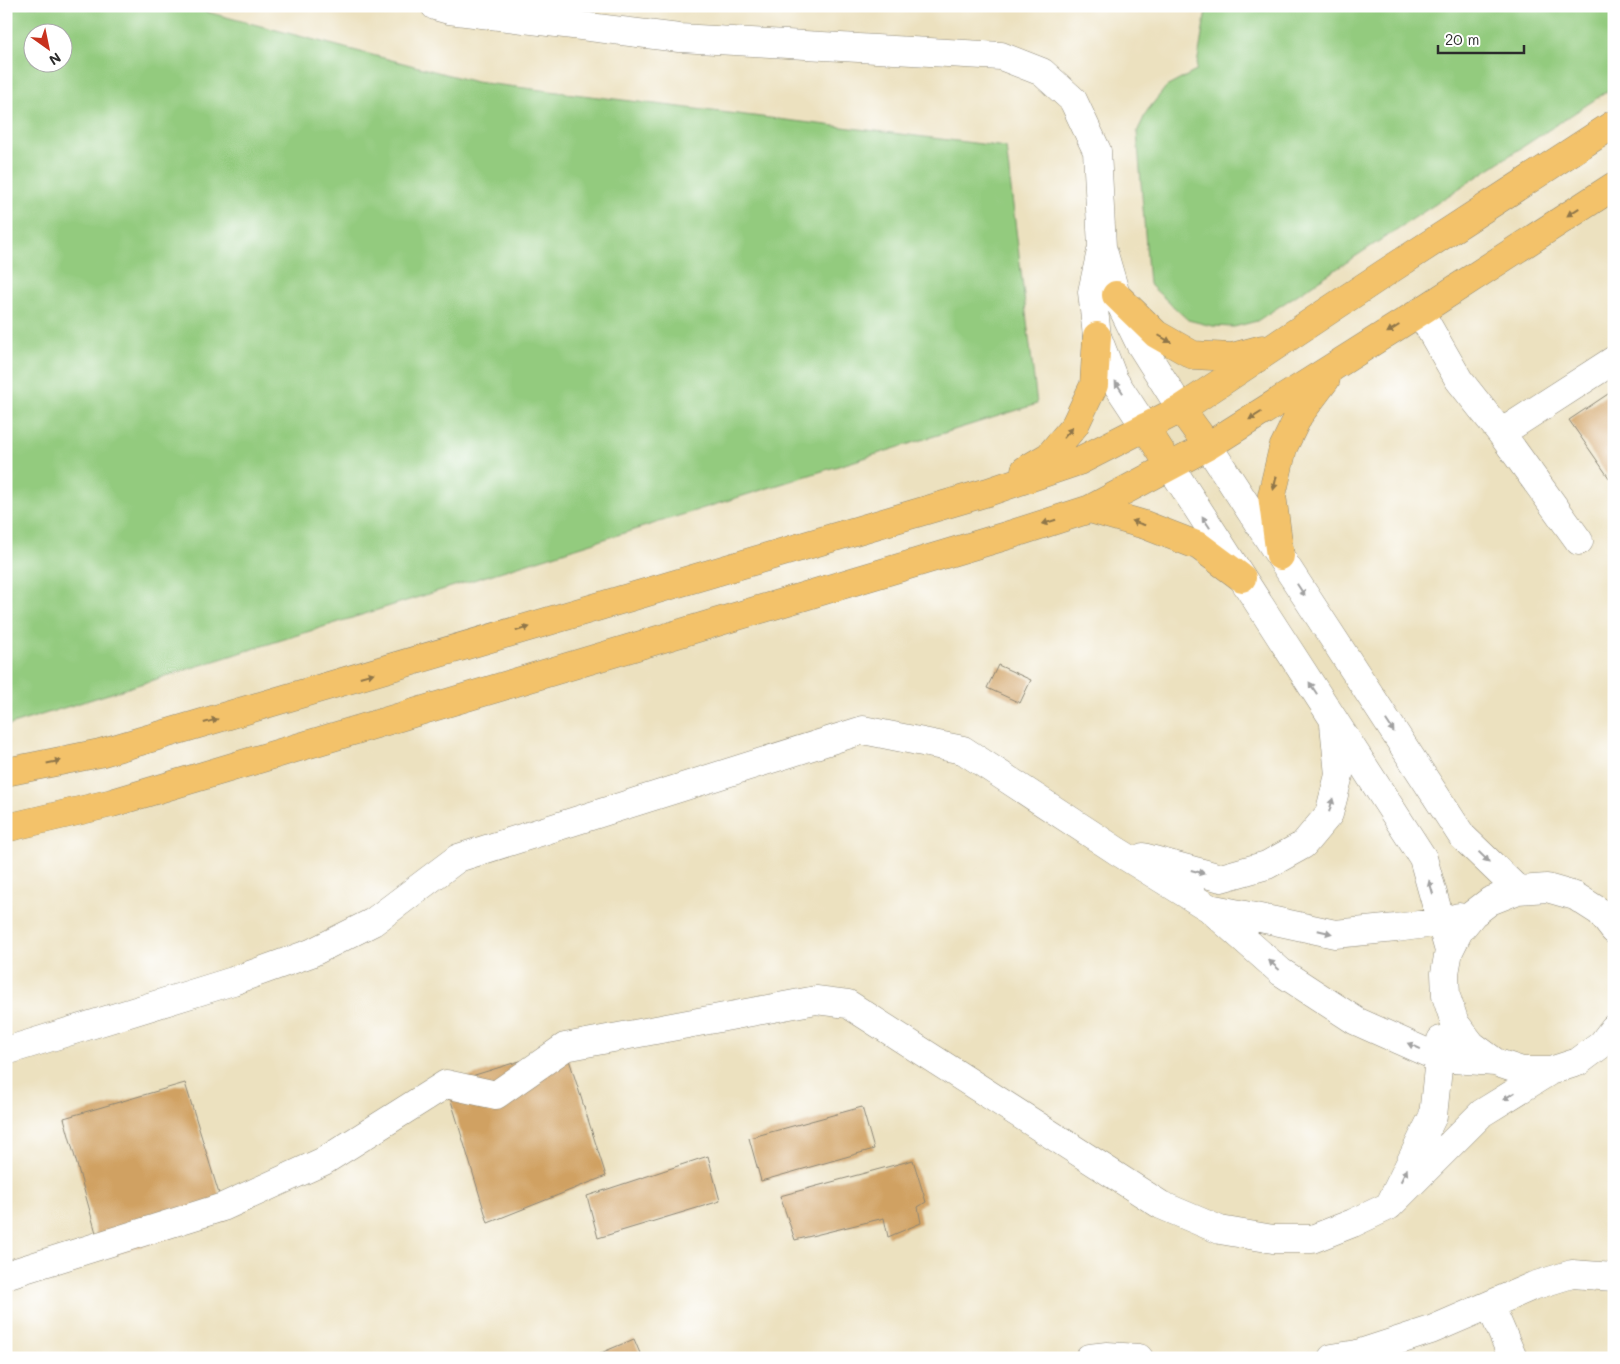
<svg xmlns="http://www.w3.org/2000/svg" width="1620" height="1364" font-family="Mali,sans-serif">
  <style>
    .green { fill: #93cb7e; stroke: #5f7b54; fill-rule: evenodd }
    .building { fill: #d0a162 }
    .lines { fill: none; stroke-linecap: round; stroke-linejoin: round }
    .minor-casing { stroke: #8c8675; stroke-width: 29 }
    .major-casing { stroke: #8c8675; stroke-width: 29 }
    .minor { stroke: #fff; stroke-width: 28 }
    .major { stroke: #f3c26a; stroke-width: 28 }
    .oneway { fill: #8f764a }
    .oneway2 { fill: #a0a0a0 }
  </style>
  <rect width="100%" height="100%" fill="#fff"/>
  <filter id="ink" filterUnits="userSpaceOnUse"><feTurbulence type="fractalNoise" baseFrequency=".02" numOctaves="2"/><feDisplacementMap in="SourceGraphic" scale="10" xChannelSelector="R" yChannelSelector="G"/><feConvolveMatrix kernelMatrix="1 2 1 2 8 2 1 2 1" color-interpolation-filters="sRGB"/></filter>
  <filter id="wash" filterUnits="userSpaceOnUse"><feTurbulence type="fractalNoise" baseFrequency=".0096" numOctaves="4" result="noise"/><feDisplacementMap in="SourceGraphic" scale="20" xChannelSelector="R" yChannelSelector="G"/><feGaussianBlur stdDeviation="1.12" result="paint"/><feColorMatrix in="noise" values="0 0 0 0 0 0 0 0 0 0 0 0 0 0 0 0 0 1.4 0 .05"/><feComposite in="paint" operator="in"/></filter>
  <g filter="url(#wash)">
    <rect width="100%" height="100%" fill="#ece1bf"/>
    <path class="green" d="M6,6H184L476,82L1006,147L1037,404L6,726ZM32,32H62V62H32Z
      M1228,6H1614V87L1257,321L1234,327L1212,326L1188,320L1149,284L1137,132L1147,111L1166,87L1196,71L1206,10Z"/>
    <g id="blocks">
      <path class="building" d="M1614,390V485L1569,420Z
        M998,665L1031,680L1020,703L987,688Z
        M565,1047L606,1176L488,1223L446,1084Z
        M185,1083L227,1220L103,1258L64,1118Z
        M862,1107L874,1149L761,1181L749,1138Z
        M708,1156L720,1201L598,1238L587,1196Z
        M913,1160L926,1202L918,1207L921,1223L888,1237L884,1218L795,1240L780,1196Z
        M634,1339L642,1358H589Z"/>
    </g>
  </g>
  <g filter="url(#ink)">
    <use href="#blocks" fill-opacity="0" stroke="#8c8675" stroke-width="1"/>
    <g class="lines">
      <defs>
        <path id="minor" d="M435,6L449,10L679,38L1001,56L1042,72L1073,100L1097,151L1102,247L1116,295L1140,344L1181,409
          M1101,251L1092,292L1097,336L1114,380L1145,427
          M1420,312L1459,380L1501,433L1579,541
          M1501,433L1614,360
          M1208,446L1462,836L1518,890
          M1170,466L1423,858L1449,951
          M1143,857L1221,878L1267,865L1303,845L1329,814L1339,775L1334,724
          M1209,908L1275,921L1335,934L1396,928L1441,922L1459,917
          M1614,930L1600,912L1575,896L1547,888L1518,890L1490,901L1473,914L1459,931L1449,951L1445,973L1446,996L1455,1023L1472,1045L1495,1062L1522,1071H1550L1578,1062L1602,1044L1614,1028
          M1441,1040L1433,1116L1389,1206L1482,1113L1550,1071
          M6,1051L233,981L311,953L373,922L458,858L863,730L963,750L1117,851L1209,908L1281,972L1356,1021L1439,1058L1495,1062
          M6,1275L223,1207L324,1161L446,1084L496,1095L565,1047L816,1000L848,1004L1161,1205L1220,1230L1273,1239H1312L1353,1223L1389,1206
          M1490,1305L1513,1358
          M1089,1358L1107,1356L1139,1358
          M1332,1358L1357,1354L1431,1330L1533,1286L1572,1274L1614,1277"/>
        <path id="major" d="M1116,295L1156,334L1193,355L1232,357L1262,349
          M1181,409L1208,446
          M1145,427L1170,466
          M1025,470L1049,456L1075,425L1094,385L1097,336
          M1090,509L1145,525L1199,546L1242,578
          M1280,556L1272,495L1283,448L1299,415L1326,379
          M6,772L100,753L988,492L1079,461L1181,409L1385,273L1614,124
          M6,828L112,803L1009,535L1090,509L1208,446L1420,312L1614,186"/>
      </defs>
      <use href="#minor" class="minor-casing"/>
      <use href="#major" class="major-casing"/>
      <use href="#minor" class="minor"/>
      <use href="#major" class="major"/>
    </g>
    <defs><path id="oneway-solid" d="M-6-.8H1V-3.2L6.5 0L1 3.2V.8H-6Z" transform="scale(1.25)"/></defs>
    <g class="oneway">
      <use href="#oneway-solid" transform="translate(1573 212) rotate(147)"/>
      <use href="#oneway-solid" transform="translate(1393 329) rotate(148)"/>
      <use href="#oneway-solid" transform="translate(1165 339) rotate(30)"/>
      <use href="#oneway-solid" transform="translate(1255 416) rotate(148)"/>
      <use href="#oneway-solid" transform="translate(1068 433) rotate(-49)"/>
      <use href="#oneway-solid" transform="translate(1275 483) rotate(103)"/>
      <use href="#oneway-solid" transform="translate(1049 522) rotate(162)"/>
      <use href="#oneway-solid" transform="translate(1138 523) rotate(-163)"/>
      <use href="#oneway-solid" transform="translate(523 629) rotate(-16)"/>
      <use href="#oneway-solid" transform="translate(367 675) rotate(-16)"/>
      <use href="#oneway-solid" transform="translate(211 721) rotate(-16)"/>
      <use href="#oneway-solid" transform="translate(54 762) rotate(-11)"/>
    </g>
    <g class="oneway2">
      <use href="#oneway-solid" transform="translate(1119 387) rotate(-123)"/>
      <use href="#oneway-solid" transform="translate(1206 522) rotate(-123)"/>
      <use href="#oneway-solid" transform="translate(1301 590) rotate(57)"/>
      <use href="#oneway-solid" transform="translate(1313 688) rotate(-123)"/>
      <use href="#oneway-solid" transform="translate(1390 726) rotate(57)"/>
      <use href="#oneway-solid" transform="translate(1331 805) rotate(-75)"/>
      <use href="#oneway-solid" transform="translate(1484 857) rotate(44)"/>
      <use href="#oneway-solid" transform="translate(1198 872) rotate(15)"/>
      <use href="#oneway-solid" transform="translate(1431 887) rotate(-106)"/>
      <use href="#oneway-solid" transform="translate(1325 932) rotate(13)"/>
      <use href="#oneway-solid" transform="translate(1274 965) rotate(-138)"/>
      <use href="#oneway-solid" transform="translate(1414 1046) rotate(-156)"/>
      <use href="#oneway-solid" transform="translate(1509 1096) rotate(148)"/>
      <use href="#oneway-solid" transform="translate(1404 1175) rotate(-64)"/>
    </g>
  </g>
  <rect width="1620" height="1364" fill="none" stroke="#fff" stroke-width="25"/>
  <g transform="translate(48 48) rotate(147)"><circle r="24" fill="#ffffff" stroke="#aaaaaa"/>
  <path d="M0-4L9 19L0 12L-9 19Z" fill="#c8321e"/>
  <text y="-8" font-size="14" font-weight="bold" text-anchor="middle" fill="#2b2b2b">N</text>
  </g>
  <path d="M1438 45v8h86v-8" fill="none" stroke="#2b2b2b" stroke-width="2.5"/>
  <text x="1445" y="45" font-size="15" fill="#2b2b2b" stroke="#ffffff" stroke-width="4" paint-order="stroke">20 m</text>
</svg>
